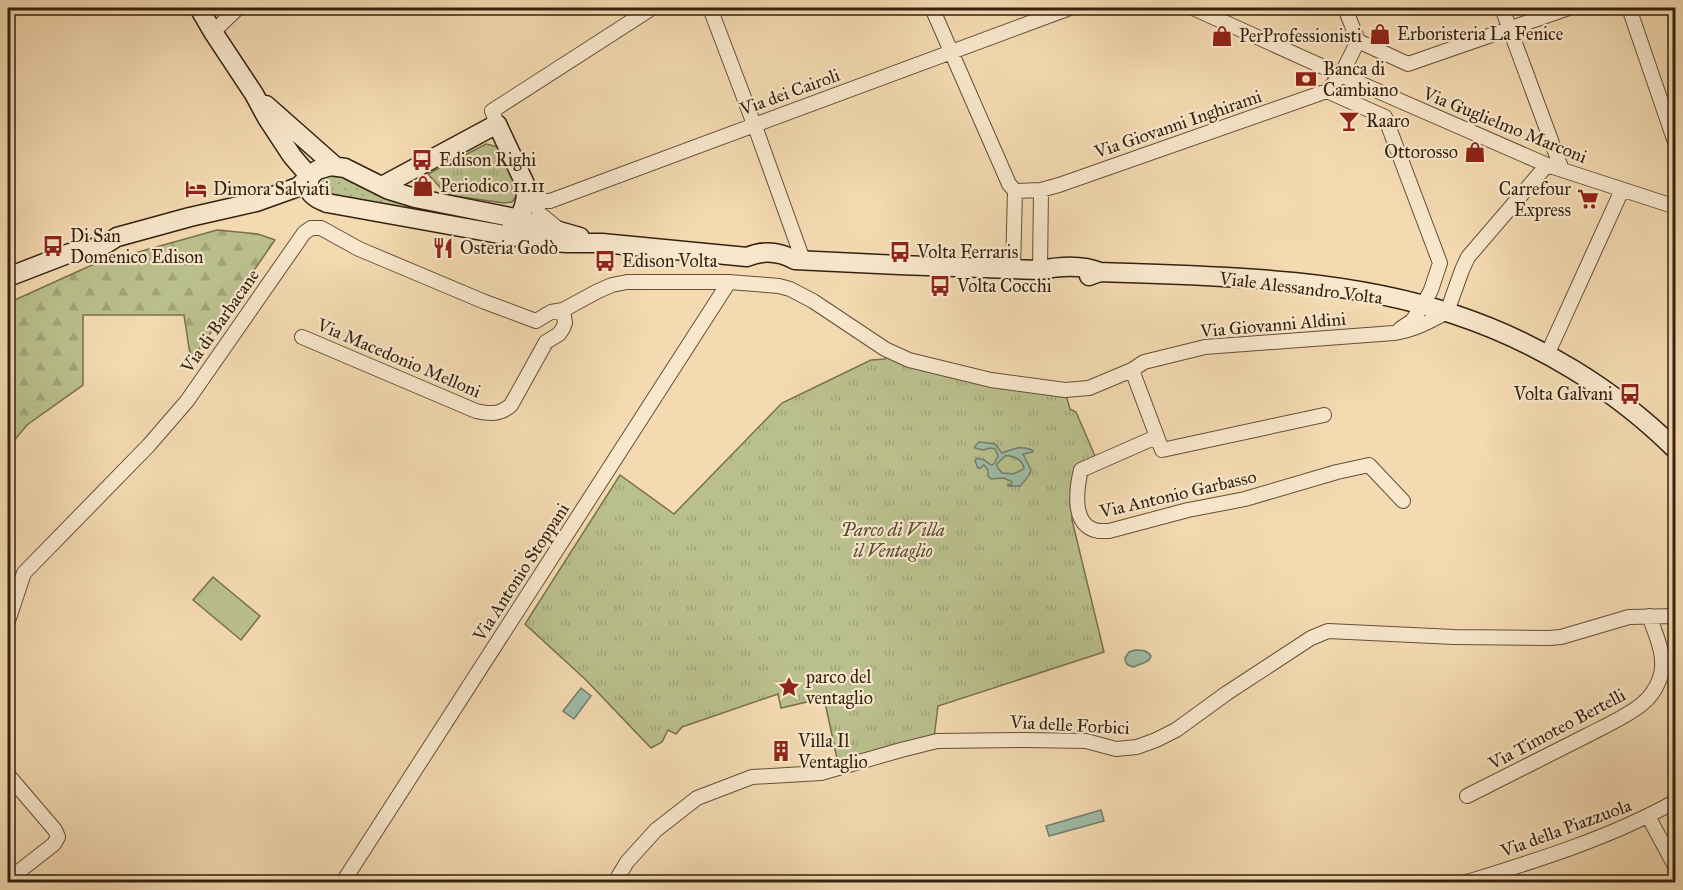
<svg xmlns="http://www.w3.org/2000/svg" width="1683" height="890" font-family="'IM FELL Great Primer',serif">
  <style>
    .grass { fill: url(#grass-dots); stroke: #77704e; stroke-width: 1.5 }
    .forest { fill: url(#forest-firs); stroke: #77704e; stroke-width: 1.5 }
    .park { fill: url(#park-tufts); stroke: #77704e; stroke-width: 1.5 }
    .pitch { fill: #bac08d; stroke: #77704e; stroke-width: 1.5 }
    .water { fill: #9dbba7; stroke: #737d6b; stroke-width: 1.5; fill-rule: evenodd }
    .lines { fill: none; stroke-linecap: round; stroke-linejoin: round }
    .street-casing { stroke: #644f38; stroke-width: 16 }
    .secondary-casing { stroke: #342110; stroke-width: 21 }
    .street { stroke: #f8e7cc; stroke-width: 14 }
    .secondary { stroke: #f8e7cc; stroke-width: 18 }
    .labels { text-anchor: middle; stroke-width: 4.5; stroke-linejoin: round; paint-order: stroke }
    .poi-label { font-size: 18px; fill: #342110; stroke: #f8e7cc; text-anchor: start }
    .street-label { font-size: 18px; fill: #342110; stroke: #f8e7cc }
    .park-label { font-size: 18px; font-style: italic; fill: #56492f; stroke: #f8e7cc }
  </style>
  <defs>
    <pattern id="grass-dots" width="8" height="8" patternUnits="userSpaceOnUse" patternTransform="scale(1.5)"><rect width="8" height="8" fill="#bac08d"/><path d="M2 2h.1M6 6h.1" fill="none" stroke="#a0a579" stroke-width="1.8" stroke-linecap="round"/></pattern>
    <pattern id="forest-firs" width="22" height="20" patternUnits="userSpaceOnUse" patternTransform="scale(1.5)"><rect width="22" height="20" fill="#bac08d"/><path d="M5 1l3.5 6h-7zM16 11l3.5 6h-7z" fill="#a0a579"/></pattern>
    <pattern id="park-tufts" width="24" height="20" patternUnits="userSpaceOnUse" patternTransform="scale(1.5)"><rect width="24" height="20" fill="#bac08d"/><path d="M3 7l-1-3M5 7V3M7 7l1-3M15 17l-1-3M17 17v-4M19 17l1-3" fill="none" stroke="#a0a579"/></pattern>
  </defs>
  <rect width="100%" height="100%" fill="#f4dab1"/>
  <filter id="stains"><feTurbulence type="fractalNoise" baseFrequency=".00333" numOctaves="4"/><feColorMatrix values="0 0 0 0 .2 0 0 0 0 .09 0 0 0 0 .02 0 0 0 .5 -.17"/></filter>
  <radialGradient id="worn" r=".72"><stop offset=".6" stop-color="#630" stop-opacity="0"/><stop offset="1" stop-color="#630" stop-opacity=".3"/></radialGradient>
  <path class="grass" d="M335,173L501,222L502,226L322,197L315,182L318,178Z"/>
  <path class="forest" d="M217,230L258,234L275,240L191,361L184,315H83V385L27,425L8,448V303L92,265Z"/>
  <path class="park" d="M486,144L498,147C502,156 519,184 517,194C516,197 514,199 512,202L504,203L447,195L428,174Z
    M887,356L1065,392L1070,409L1076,412L1095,456L1078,467L1071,487L1072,520L1104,652L938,706L934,738L838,763L824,698L781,708L778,694L682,727L676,734L668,730L662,742L651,748L585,679L525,624L620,475L674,514L782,403L871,360L885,359Z"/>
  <path class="pitch" d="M213,577L260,616L241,640L193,600Z"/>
  <path class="water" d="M979,442L995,444L1002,453C1013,449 1020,445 1032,450L1033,452L1023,454L1031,470C1030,476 1024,481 1020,486H1008V484L1011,485L1012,482L1004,478L991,479L988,476V470L984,465L980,468H978L975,461L977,458L984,460L991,465L994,464L998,456L995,449L991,448L983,450L975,448V446ZM1005,456C1014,455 1023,460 1024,469L1013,474L1002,473L997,467V464Z
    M1135,650C1142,650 1147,650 1151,656C1149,664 1140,663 1134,667C1128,666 1125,664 1125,658L1129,652Z
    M581,688L591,696L574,719L563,711Z
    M1101,810L1104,821L1049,836L1046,826Z"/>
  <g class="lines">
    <defs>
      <path id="street" d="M710,8L757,132L803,260
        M932,8L1009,184L1015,191
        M1193,8L1341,75L1547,165L1676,207
        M1345,8L1358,41
        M1502,8L1562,170
        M1629,8L1676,145
        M213,32L238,8
        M1358,41L1408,64L1569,8
        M1327,91L1385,117
        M1385,117L1440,263L1431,290L1423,305L1412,321L1400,329
        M497,124L492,111L652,8
        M526,186C532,195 538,202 550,201L1070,8
        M1041,190L1059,185L1327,91L1341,75L1358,41
        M529,194L540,214L556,227
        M1013,269L1015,191L1041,190L1040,270
        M536,321L551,312L563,310L598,291L612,285L627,282H729L779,286L790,289L813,301L885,349L909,360L991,380L1065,390L1089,388L1132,370L1144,362L1205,347L1394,333C1414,330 1429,322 1447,312L1462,270L1468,257L1547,165
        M302,337L476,411C490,414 500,415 511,405L546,342L559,334L563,328L565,323L563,310
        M1547,355L1622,190
        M1132,370L1162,450L1324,415
        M1156,437L1081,470C1077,486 1072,518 1090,528C1096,532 1102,531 1109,531L1188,510L1245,499L1337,472L1369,465L1403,501
        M8,621L24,573L149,445L187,401L304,233L311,228H321L359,249L485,302L536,321
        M8,775L55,830L58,837L54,844L8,880
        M1467,796C1507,776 1546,756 1586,736C1603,727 1628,716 1642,704C1651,697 1656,689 1660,678C1667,658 1656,635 1649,616
        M1648,816L1676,868
        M343,882L729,282
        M615,882L627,862L656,830L697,798L752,777L821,773L901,750L937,741L1026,740L1086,741L1116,749L1137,747L1156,740L1176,730L1227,693L1311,638L1328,631L1454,637L1549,638L1561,637L1629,617L1676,616
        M1467,882C1538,860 1610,838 1676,801"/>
      <path id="secondary" d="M199,8L213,32L254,94L267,118L292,156L310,177
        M266,105L335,166
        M310,177C306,194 312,196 327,203L539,241L567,243H602L747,257C763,250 780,252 795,260L899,265L1040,270C1060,266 1081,264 1100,272
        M382,186L497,124L526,186C527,202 523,215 512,226
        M1089,276L1100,272C1216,276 1346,277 1456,315C1537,342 1615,389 1676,450
        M8,277L70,253L81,252L106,244L117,237L190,217L256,202L298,187L317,170L331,166L345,168L389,190L415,198L510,217L580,237"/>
    </defs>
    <use href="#street" class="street-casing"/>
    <use href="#secondary" class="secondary-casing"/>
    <use href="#street" class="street"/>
    <use href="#secondary" class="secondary"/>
  </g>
  <defs>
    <symbol id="shop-bare" viewBox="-9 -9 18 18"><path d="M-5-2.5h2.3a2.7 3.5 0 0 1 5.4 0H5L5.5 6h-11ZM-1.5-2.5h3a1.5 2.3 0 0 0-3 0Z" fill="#8f2418" stroke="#f8e7cc" stroke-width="2.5" paint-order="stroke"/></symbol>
    <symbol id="bank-bare" viewBox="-9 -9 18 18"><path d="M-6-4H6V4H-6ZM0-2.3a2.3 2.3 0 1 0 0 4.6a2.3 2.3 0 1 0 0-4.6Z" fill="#8f2418" stroke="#f8e7cc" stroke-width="2.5" paint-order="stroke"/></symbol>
    <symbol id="bar-bare" viewBox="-9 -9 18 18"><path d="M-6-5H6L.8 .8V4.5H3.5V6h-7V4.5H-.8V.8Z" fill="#8f2418" stroke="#f8e7cc" stroke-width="2.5" paint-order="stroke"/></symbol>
    <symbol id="bus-bare" viewBox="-9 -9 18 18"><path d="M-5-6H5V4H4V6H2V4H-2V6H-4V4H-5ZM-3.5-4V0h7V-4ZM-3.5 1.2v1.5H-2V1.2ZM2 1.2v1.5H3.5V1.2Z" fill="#8f2418" stroke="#f8e7cc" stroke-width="2.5" paint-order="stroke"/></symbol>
    <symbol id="hotel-bare" viewBox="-9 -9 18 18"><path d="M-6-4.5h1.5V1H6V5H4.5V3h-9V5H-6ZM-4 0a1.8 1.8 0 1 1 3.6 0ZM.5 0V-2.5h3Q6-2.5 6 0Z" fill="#8f2418" stroke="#f8e7cc" stroke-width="2.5" paint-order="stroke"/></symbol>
    <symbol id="supermarket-bare" viewBox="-9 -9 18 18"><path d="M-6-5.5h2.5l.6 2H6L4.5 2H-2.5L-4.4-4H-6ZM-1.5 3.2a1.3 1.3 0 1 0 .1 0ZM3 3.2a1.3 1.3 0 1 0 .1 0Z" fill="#8f2418" stroke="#f8e7cc" stroke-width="2.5" paint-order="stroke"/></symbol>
    <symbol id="restaurant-bare" viewBox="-9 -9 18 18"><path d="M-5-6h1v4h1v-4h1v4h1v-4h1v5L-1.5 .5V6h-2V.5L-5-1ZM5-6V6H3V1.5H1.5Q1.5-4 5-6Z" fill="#8f2418" stroke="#f8e7cc" stroke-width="2.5" paint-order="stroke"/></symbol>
    <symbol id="sight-bare" viewBox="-9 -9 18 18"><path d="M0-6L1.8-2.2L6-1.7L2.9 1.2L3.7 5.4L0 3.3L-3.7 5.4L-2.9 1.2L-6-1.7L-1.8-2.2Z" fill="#8f2418" stroke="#f8e7cc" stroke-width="2.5" paint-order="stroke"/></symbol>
    <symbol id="building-bare" viewBox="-9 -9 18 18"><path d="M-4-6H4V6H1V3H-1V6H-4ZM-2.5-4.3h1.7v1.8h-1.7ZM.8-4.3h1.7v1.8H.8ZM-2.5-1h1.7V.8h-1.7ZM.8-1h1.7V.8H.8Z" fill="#8f2418" stroke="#f8e7cc" stroke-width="2.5" paint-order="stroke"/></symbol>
  </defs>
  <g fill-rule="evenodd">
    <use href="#shop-bare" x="1365" y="19" width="30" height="30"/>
    <use href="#shop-bare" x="1207" y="21" width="30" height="30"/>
    <use href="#bank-bare" x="1291" y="64" width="30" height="30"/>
    <use href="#bar-bare" x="1334" y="106" width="30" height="30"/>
    <use href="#shop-bare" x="1460" y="137" width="30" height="30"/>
    <use href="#bus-bare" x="407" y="145" width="30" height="30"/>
    <use href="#shop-bare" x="408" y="171" width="30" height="30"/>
    <use href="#hotel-bare" x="181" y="174" width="30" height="30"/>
    <use href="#supermarket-bare" x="1573" y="184" width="30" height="30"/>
    <use href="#bus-bare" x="38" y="231" width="30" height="30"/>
    <use href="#restaurant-bare" x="428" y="233" width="30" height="30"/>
    <use href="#bus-bare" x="885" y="237" width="30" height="30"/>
    <use href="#bus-bare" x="590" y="246" width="30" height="30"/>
    <use href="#bus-bare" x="925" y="271" width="30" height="30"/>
    <use href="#bus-bare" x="1615" y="379" width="30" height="30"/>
    <use href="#sight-bare" x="774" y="672" width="30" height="30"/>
    <use href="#building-bare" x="766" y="736" width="30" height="30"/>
  </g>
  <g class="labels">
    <g class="poi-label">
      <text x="1397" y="40">Erboristeria La Fenice</text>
      <text x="1239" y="42">PerProfessionisti</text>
      <text x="1323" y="75">Banca di<tspan x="1323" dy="21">Cambiano</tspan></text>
      <text x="1366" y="127">Raaro</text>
      <text x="1458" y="158" text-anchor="end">Ottorosso</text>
      <text x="439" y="166">Edison Righi</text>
      <text x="440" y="192">Periodico 11.11</text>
      <text x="213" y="195">Dimora Salviati</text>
      <text x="1571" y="195" text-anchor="end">Carrefour<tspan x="1571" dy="21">Express</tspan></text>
      <text x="70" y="242">Di San<tspan x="70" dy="21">Domenico Edison</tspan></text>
      <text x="460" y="254">Osteria Godò</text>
      <text x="917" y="258">Volta Ferraris</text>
      <text x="622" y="267">Edison Volta</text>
      <text x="957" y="292">Volta Cocchi</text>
      <text x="1613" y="400" text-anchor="end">Volta Galvani</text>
      <text x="806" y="683">parco del<tspan x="806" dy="21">ventaglio</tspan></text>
      <text x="798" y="747">Villa Il<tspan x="798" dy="21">Ventaglio</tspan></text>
    </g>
    <g class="street-label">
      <text transform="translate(790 92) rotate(-20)" y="6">Via dei Cairoli</text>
      <text transform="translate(1178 124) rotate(-19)" y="6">Via Giovanni Inghirami</text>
      <text transform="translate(1505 125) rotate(22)" y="6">Via Guglielmo Marconi</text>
      <text transform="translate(1301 288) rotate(7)" y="6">Viale Alessandro Volta</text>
      <text transform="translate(220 321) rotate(-55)" y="6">Via di Barbacane</text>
      <text transform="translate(1273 325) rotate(-5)" y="6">Via Giovanni Aldini</text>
      <text transform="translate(399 358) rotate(23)" y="6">Via Macedonio Melloni</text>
      <text transform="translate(1178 494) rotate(-13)" y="6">Via Antonio Garbasso</text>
      <text transform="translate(521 572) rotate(-57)" y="6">Via Antonio Stoppani</text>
      <text transform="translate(1070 725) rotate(3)" y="6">Via delle Forbici</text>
      <text transform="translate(1557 729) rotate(-28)" y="6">Via Timoteo Bertelli</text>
      <text transform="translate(1566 828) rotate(-20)" y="6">Via della Piazzuola</text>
    </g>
    <g class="park-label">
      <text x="893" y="536">Parco di Villa<tspan x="893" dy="21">il Ventaglio</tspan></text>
    </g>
  </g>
  <rect width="1683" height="890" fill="none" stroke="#f4dab1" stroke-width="30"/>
  <rect x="9" y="9" width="1665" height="872" fill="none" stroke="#342110" stroke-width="3"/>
  <rect x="15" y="15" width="1653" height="860" fill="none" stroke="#342110" stroke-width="1.5"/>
  <rect width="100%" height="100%" filter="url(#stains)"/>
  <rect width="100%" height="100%" fill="url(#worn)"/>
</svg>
